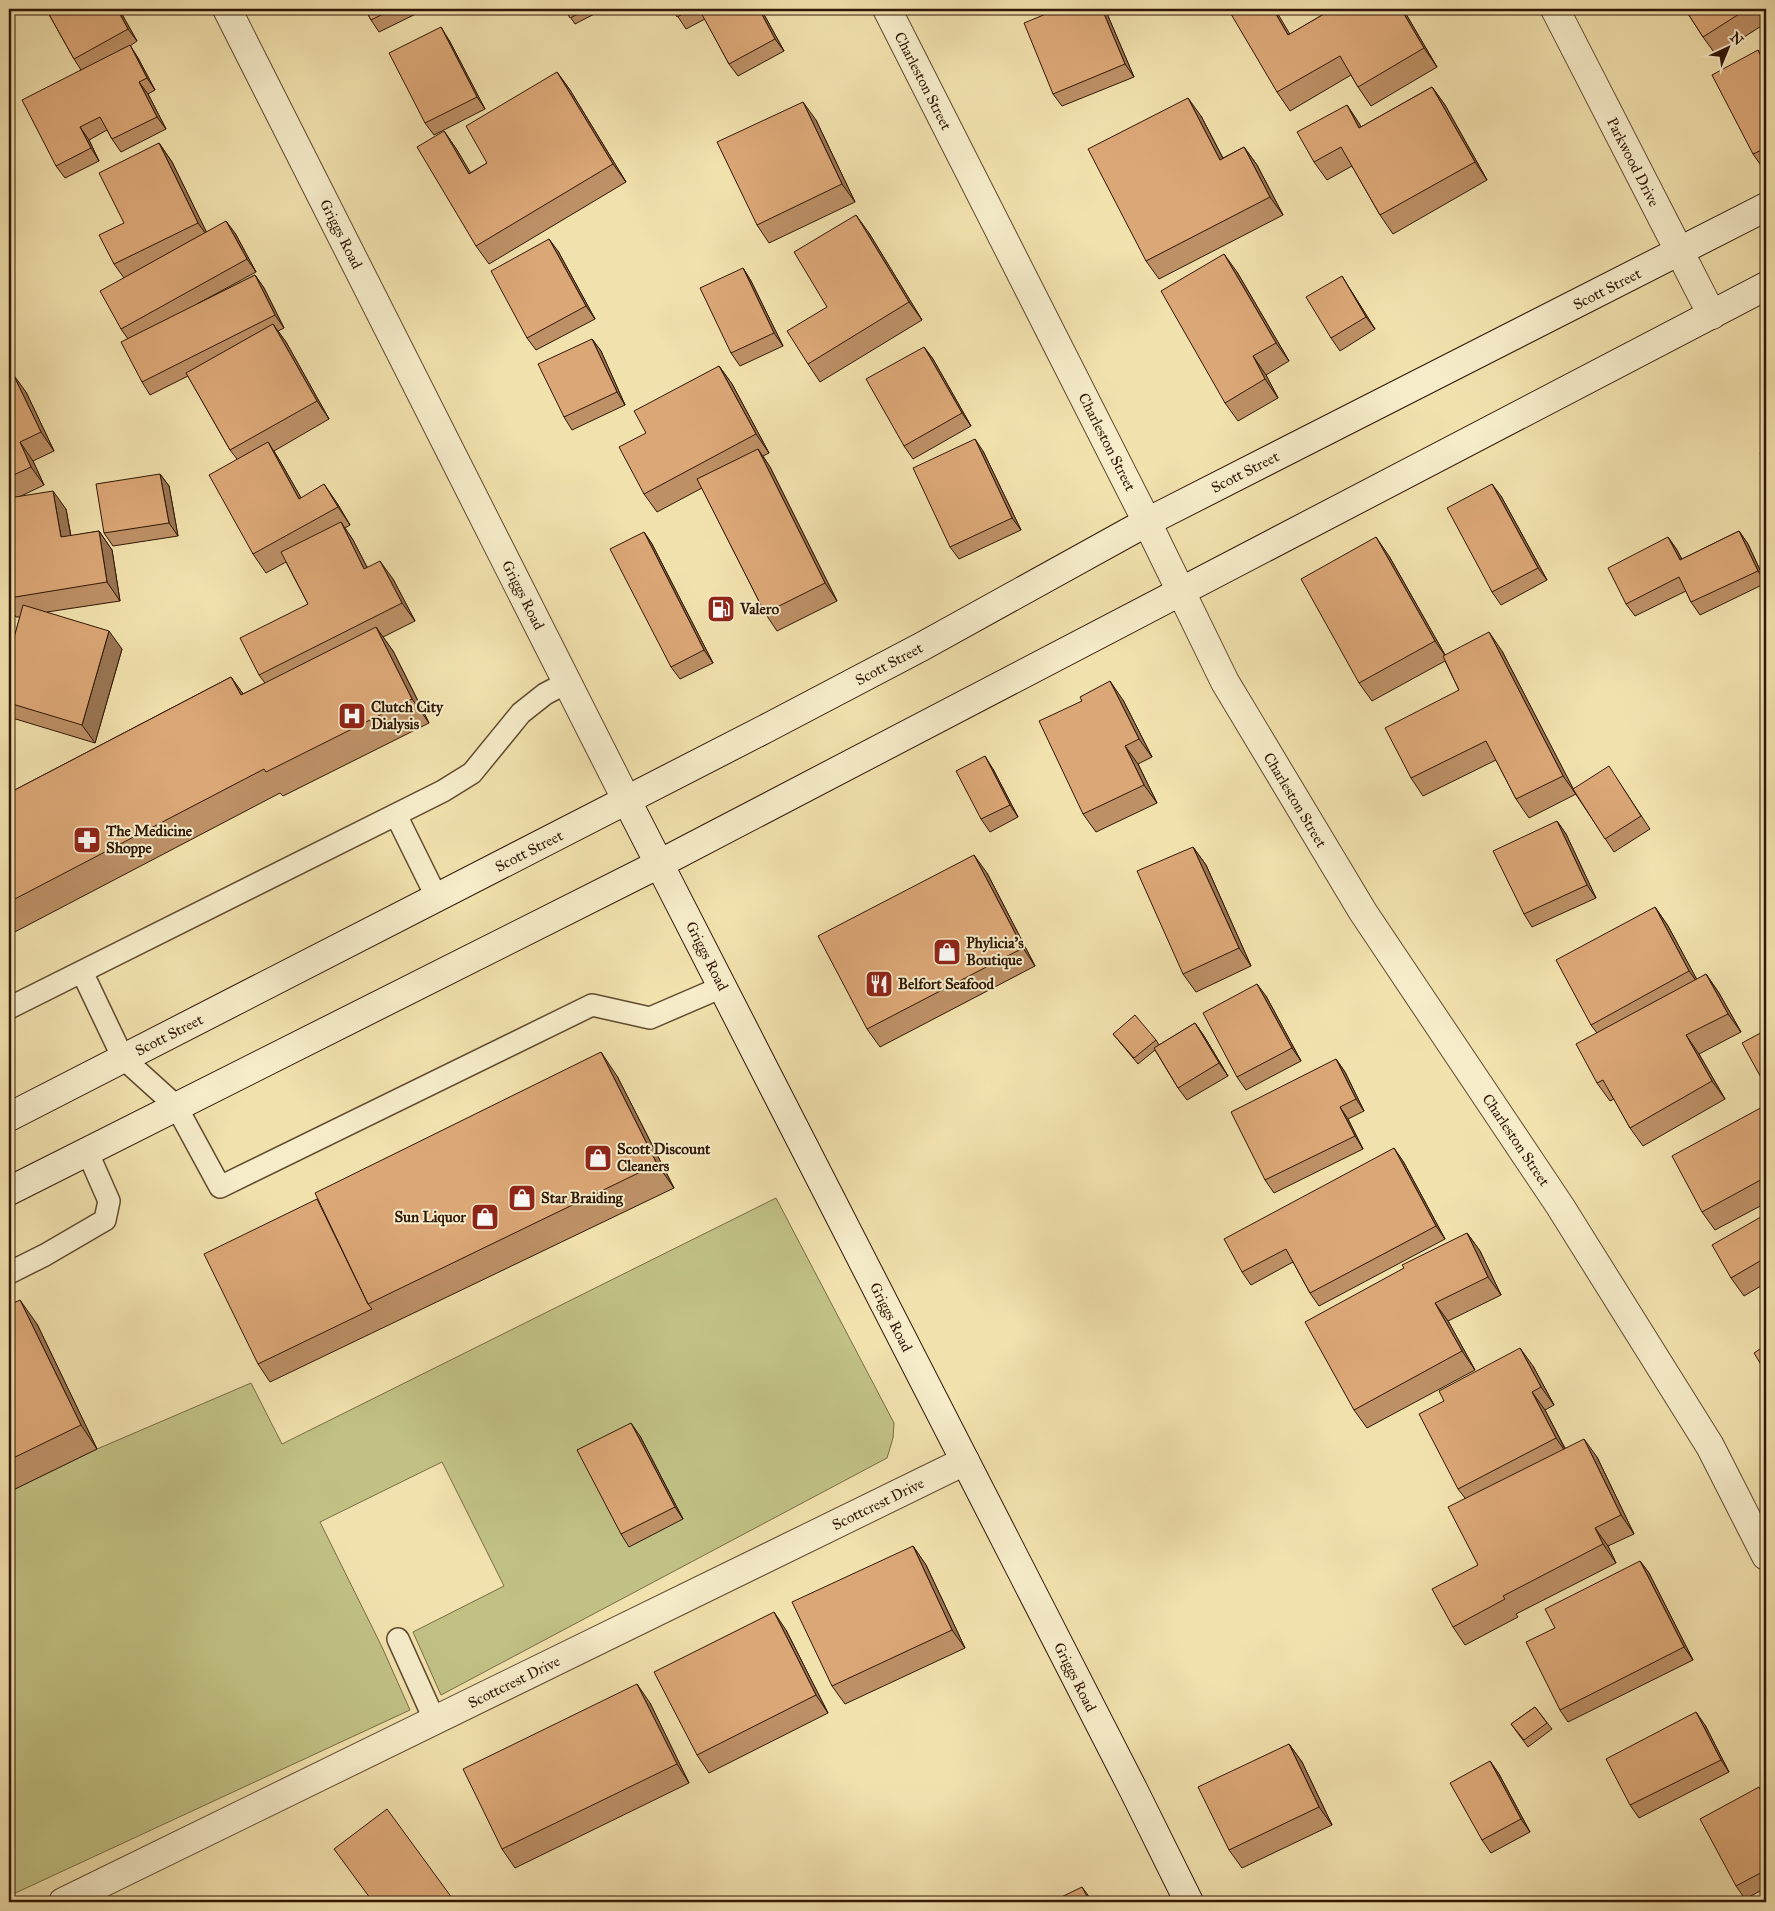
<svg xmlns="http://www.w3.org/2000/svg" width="1775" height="1911" font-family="'IM FELL Great Primer',serif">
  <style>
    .green { fill: #c1c185; stroke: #786c45 }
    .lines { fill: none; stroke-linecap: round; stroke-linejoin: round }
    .service-casing { stroke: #604a2f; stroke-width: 24 }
    .minor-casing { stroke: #604a2f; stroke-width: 30 }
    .tertiary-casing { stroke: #604a2f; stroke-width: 30 }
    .secondary-casing { stroke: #301705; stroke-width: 30 }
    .service { stroke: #f6ecca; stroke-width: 21 }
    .minor { stroke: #f6ecca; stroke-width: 28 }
    .tertiary { stroke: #f6ecca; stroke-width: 28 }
    .secondary { stroke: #f6ecca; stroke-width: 28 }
    .wall { fill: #bd9066; stroke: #301705 }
    .shaded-wall { fill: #9a7553; stroke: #301705 }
    .building { fill: #dca777; stroke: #301705 }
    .labels { text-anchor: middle; stroke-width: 4; stroke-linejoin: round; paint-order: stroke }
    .street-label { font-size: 15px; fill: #301705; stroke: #f6ecca }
    .poi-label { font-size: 15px; font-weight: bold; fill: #301705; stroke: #f6ecca; text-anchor: start }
  </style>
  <rect width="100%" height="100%" fill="#f1e1ad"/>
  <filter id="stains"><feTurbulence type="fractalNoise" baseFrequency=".004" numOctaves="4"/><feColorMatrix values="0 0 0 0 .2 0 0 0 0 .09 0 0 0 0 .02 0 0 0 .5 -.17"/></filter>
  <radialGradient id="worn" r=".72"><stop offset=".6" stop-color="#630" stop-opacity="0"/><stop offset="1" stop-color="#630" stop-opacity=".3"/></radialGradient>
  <path class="green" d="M776,1198L894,1423L893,1438L887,1458L441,1695L413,1632L504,1586L442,1462L320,1522L382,1647L410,1710L9,1896V1492L97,1449L251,1383L282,1444Z"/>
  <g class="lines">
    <defs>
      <path id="service" d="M396,815L437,898
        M82,972L123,1058L176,1106L220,1187L592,1005L650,1018L722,987
        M9,1008L443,791L472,773L521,713L545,694L566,683
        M9,1273L45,1255L105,1220L109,1201L87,1151
        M398,1639L435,1721"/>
      <path id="minor" d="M887,9L1147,522L1225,682L1363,912L1560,1206L1710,1446L1766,1556
        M1555,9L1712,315
        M63,1902L965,1461"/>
      <path id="tertiary" d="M227,9L627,801"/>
      <path id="secondary" d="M627,801L1133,1789L1189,1902
        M9,1117L765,729L921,647L1147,522L1766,207
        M9,1191L659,864L1766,286"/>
    </defs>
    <use href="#service" class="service-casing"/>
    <use href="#minor" class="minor-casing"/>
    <use href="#tertiary" class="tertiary-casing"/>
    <use href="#secondary" class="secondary-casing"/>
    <use href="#service" class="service"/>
    <use href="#minor" class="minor"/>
    <use href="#tertiary" class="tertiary"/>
    <use href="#secondary" class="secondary"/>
  </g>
  <path class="wall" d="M46,9H119L137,41L130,46L138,58L155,90L148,94L166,129L121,152L112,139L107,130L89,140L99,161L65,178L56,166L81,70L74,59Z
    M365,9H426L379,32L371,20Z
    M565,9H604L575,24Z
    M673,9H761L784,51L738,76L729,64L705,19L686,29Z
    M1105,9L1134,77L1062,106L1053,94Z
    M1403,9L1437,67L1371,106L1358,87L1351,75L1290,111L1277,92L1290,34L1324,14Z
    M1685,9H1758L1766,23L1716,55L1703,37Z
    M449,40L485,109L434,135L425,123Z
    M1766,63V165L1762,167L1753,154Z
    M557,72L570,90L626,182L489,264L476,246L444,131L457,150L470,173L487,163Z
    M1432,87L1445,105L1487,180L1393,234L1380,215L1352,166L1327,180L1314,162L1347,105L1361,127Z
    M1201,116L1223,158L1244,147L1257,165L1283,215L1159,279L1146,261Z
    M816,120L855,202L769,243L757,225Z
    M159,143L172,162L206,232L235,233L256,272L197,304L255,275L264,288L284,328L278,331L286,342L329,419L274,451L280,461L301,498L337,503L350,525L345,528L353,540L367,567L393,579L415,621L383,637L393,651L429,723L283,796L280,793L9,935V793L231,677L243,694L265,683L259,675L308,604L286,562L266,573L253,554L237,459L230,450L188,376L150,395L142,382L128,339L121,329L124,278L114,264L124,223Z
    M869,233L922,320L820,382L808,364L827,307Z
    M558,251L595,319L536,350L527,338Z
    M743,268L751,281L783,346L740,366L731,353Z
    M1237,272L1289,361L1266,375L1278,398L1238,421L1225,403Z
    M1350,289L1375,329L1340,351L1331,338Z
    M592,339L601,351L625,405L572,430L564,417Z
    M924,347L933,359L971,426L913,459L904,446Z
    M719,366L732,384L769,453L763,456L770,467L837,601L777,631L765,613L702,488L657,512L644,494L646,433Z
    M9,376L26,392L54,451L33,461L44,485L19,497L66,509L71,536L99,531L112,550L120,601L47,612L122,649L95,743L9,717V656L20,617H16L9,607Z
    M983,451L1021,530L959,559L950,547Z
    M160,474L169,486L178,536L113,546L104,533Z
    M1501,496L1547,580L1501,605L1492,592Z
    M1739,531L1748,544L1766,583L1700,615L1691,602L1686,591L1635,616L1626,604L1668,537L1677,550L1682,559Z
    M644,532L652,544L713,663L680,679L671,667Z
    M1389,556L1445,655L1502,651L1573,789L1617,779L1650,829L1614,852L1573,790L1576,794L1529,818L1516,799L1496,760L1423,796L1411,778L1459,690L1445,661L1372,701L1359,683Z
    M1123,700L1152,757L1138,764L1157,803L1096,832L1083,814Z
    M993,769L1018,817L990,832L981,819Z
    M1557,821L1566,834L1596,898L1532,927L1524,914Z
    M1193,847L1206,865L1251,966L1196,992L1183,974Z
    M987,873L1035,966L880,1047L867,1029Z
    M1655,907L1668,926L1697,980L1706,974L1719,993L1741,1032L1699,1054L1725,1099L1643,1146L1630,1128L1614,1099L1610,1101L1597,1083V1033L1591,1025Z
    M1266,996L1301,1061L1246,1090L1237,1077Z
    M1195,1023L1204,1036L1228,1076L1187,1100L1178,1088L1155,1050L1138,1064L1113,1034L1156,1040L1159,1045Z
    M1336,1059L1345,1072L1364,1111L1348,1119L1363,1149L1274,1193L1265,1180Z
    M617,1076L674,1188L270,1382L258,1364Z
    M1766,1105V1203L1715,1230L1702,1212Z
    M1403,1161L1445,1239L1319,1306L1310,1293L1293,1262L1251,1285L1242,1272Z
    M1766,1214V1283L1744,1296L1731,1278Z
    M1467,1233L1480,1251L1501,1295L1448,1321L1475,1370L1367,1428L1354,1410Z
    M9,1305L37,1324L97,1449L9,1492Z
    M1533,1366L1554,1405L1545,1410L1565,1448L1597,1457L1634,1534L1608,1546L1616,1563L1516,1614L1518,1617L1465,1645L1453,1627L1478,1565L1465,1498L1458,1489Z
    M640,1436L683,1519L629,1547L621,1534Z
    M913,1546L926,1565L965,1648L845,1704L832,1686Z
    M1640,1561L1649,1573L1693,1660L1568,1722L1560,1710Z
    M786,1630L828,1713L709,1773L697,1755Z
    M650,1703L689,1783L515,1868L502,1849Z
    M1535,1707L1552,1729L1528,1747L1511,1724Z
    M1705,1725L1729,1772L1639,1818L1630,1805Z
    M1289,1744L1302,1762L1332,1825L1242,1868L1229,1850Z
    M1490,1761L1499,1774L1530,1832L1491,1853L1482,1840Z
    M1759,1787L1766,1797V1888L1745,1899L1736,1886Z"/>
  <path class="shaded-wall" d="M117,9H119L137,41L128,29Z
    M759,9H761L784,51L775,39Z
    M1102,9H1105L1134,77L1125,64Z
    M1273,9H1275L1301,53L1288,35Z
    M1401,9H1403L1437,67L1424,48Z
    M441,27L449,40L485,109L477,97Z
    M130,45L138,58L155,90L147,78Z
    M1758,50L1766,63V67Z
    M557,72L570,90L626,182L613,164Z
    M139,82L148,94L166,129L157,117Z
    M1432,87L1445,105L1487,180L1475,162Z
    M1188,98L1201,116L1233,178L1220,160Z
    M803,102L816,120L855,202L842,184Z
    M1347,105L1359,123L1372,146L1359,128Z
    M80,127L89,140L99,161L91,148Z
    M444,131L457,150L482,192L469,174Z
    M159,143L172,162L211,241L198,223Z
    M1244,147L1257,165L1283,215L1270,197Z
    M856,215L869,233L922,320L909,302Z
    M226,221L235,233L256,272L247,259Z
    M549,239L558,251L595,319L586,306Z
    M1224,254L1237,272L1289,361L1276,343Z
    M743,268L751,281L783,346L774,333Z
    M255,275L264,288L284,328L275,315Z
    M1342,276L1350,289L1375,329L1366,317Z
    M273,324L286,342L329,419L317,401Z
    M592,339L601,351L625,405L617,392Z
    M924,347L933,359L971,426L962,413Z
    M1253,356L1266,375L1278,398L1265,379Z
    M719,366L732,384L769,453L756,434Z
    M13,374L26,392L54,451L41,432Z
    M975,439L983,451L1021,530L1012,518Z
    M20,442L33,461L44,485L31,467Z
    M268,442L280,461L312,517L299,499Z
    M758,449L770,467L837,601L825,583Z
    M160,474L169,486L178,536L169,523Z
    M324,484L337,503L350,525L338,507Z
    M1492,484L1501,496L1547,580L1538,568Z
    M53,491L66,509L74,555L61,537Z
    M341,522L353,540L377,587L364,569Z
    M99,531L112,550L120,601L107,582Z
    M1739,531L1748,544L1766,583L1758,571Z
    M644,532L652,544L713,663L704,650Z
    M1376,537L1389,556L1448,660L1435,641Z
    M1668,537L1677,550L1688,572L1680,560Z
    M380,561L393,579L415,621L402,603Z
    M376,627L393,651L429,723L412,699Z
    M109,631L122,649L95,743L82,725Z
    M1489,632L1502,651L1576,794L1563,776Z
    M231,677L248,701L241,695Z
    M1110,681L1123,700L1152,757L1139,739Z
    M1125,746L1138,764L1157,803L1144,785Z
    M985,756L993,769L1018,817L1010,805Z
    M1557,821L1566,834L1596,898L1587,885Z
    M1193,847L1206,865L1251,966L1239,948Z
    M974,855L987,873L1035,966L1023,948Z
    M1655,907L1668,926L1702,989L1689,971Z
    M1706,974L1719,993L1741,1032L1728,1014Z
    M1257,984L1266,996L1301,1061L1292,1048Z
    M1195,1023L1204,1036L1228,1076L1219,1063Z
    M1686,1035L1699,1054L1725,1099L1712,1081Z
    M601,1052L617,1076L674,1188L657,1164Z
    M1336,1059L1345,1072L1364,1111L1356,1099Z
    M1340,1107L1348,1119L1363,1149L1355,1136Z
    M1394,1148L1403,1161L1445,1239L1436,1226Z
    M1467,1233L1480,1251L1501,1295L1488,1277Z
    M20,1300L37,1324L97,1449L81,1425Z
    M1435,1303L1448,1321L1475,1370L1462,1351Z
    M1520,1348L1533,1366L1554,1405L1541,1387Z
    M1532,1392L1545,1410L1569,1457L1556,1438Z
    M631,1423L640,1436L683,1519L675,1507Z
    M1584,1439L1597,1457L1634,1534L1621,1515Z
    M1595,1528L1608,1546L1616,1563L1603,1544Z
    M913,1546L926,1565L965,1648L952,1630Z
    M1640,1561L1649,1573L1693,1660L1684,1647Z
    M774,1612L786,1630L828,1713L816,1695Z
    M637,1684L650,1703L689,1783L677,1764Z
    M1696,1712L1705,1725L1729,1772L1721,1760Z
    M1289,1744L1302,1762L1332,1825L1319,1807Z
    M1490,1761L1499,1774L1530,1832L1521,1819Z
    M1082,1887L1093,1902H1090Z"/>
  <path class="building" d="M46,9H117L128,29L74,59Z
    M365,9H393L371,20Z
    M565,9H588L570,18Z
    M673,9H692L677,17Z
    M699,9H759L775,39L729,64Z
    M1058,9H1102L1125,64L1053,94L1024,23Z
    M1228,9H1273L1288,35L1324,14L1322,9H1401L1424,48L1358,87L1340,56L1277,92Z
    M1685,9H1747L1703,37Z
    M441,27L477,97L425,123L389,53Z
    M130,45L147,78L139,82L157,117L112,139L100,117L80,127L91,148L56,166L22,100Z
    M1758,50L1766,67V148L1753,154L1712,75Z
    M557,72L613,164L476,246L417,147L444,131L469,174L487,163L466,126Z
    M1432,87L1475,162L1380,215L1341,147L1314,162L1297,132L1347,105L1359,128Z
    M1188,98L1220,160L1244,147L1270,197L1146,261L1088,149Z
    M803,102L842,184L757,225L717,142Z
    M159,143L198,223L114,264L99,235L124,223L99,173Z
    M856,215L909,302L808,364L787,331L827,307L794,252Z
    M226,221L247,259L121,329L100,291Z
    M549,239L586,306L527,338L491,271Z
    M1224,254L1276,343L1253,356L1265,379L1225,403L1161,291Z
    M743,268L774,333L731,353L700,288Z
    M255,275L275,315L142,382L121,342Z
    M1342,276L1366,317L1331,338L1306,297Z
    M273,324L317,401L230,450L186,373Z
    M592,339L617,392L564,417L538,364Z
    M924,347L962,413L904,446L866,379Z
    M719,366L756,434L644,494L619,447L646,433L634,411Z
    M13,374L41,432L20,442L31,467L9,477V376Z
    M975,439L1012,518L950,547L913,468Z
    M268,442L299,499L324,484L338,507L253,554L209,475Z
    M758,449L825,583L765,613L697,479Z
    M1766,451V466L1760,453Z
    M160,474L169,523L104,533L96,484Z
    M1492,484L1538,568L1492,592L1447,508Z
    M53,491L61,537L99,531L107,582L9,598V498Z
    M341,522L364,569L380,561L402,603L259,675L240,638L308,604L281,552Z
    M1739,531L1758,571L1691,602L1679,577L1626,604L1608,568L1668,537L1680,560Z
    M644,532L704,650L671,667L610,549Z
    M1376,537L1435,641L1359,683L1301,579Z
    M23,605L109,631L82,725L9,703V656Z
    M376,627L412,699L266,772L264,769L9,902V793L231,677L241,695Z
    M1489,632L1563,776L1516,799L1486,741L1411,778L1385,728L1459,690L1443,656Z
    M1110,681L1139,739L1125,746L1144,785L1083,814L1039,721L1082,701L1080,697Z
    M985,756L1010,805L981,819L956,771Z
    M1609,766L1641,816L1605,839L1573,789Z
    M1557,821L1587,885L1524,914L1493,851Z
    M1193,847L1239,948L1183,974L1137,871Z
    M974,855L1023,948L867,1029L818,936Z
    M1655,907L1689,971L1591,1025L1556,960Z
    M1706,974L1728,1014L1686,1035L1712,1081L1630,1128L1603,1080L1597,1083L1576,1044Z
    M1257,984L1292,1048L1237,1077L1203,1013Z
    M1135,1015L1156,1040L1134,1058L1113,1034Z
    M1195,1023L1219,1063L1178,1088L1154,1048Z
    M1766,1030V1081L1764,1083L1742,1043Z
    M601,1052L657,1164L368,1304L315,1193Z
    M1336,1059L1356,1099L1340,1107L1355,1136L1265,1180L1231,1112Z
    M1766,1105V1177L1702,1212L1672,1156Z
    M1394,1148L1436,1226L1310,1293L1286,1249L1242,1272L1224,1239Z
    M317,1199L368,1304L372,1309L258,1364L204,1254Z
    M1766,1214V1272L1760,1261L1731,1278L1712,1245Z
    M1467,1233L1488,1277L1435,1303L1462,1351L1354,1410L1305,1322L1404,1268L1402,1265Z
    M20,1300L81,1425L9,1460V1305Z
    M1766,1345V1373L1754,1353Z
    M1520,1348L1541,1387L1532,1392L1556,1438L1458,1489L1419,1414L1444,1401L1439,1391Z
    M631,1423L675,1507L621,1534L577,1450Z
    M1584,1439L1621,1515L1595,1528L1603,1544L1503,1596L1505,1599L1453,1627L1432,1589L1478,1565L1448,1507Z
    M913,1546L952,1630L832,1686L792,1602Z
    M1640,1561L1684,1647L1560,1710L1526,1642L1555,1628L1545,1609Z
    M774,1612L816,1695L697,1755L654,1672Z
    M637,1684L677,1764L502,1849L463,1769Z
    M1535,1707L1547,1723L1524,1740L1511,1724Z
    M1696,1712L1721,1760L1630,1805L1606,1759Z
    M1289,1744L1319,1807L1229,1850L1198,1787Z
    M1490,1761L1521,1819L1482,1840L1450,1783Z
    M1759,1787L1766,1800V1870L1736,1886L1700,1819Z
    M387,1809L455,1902H373L334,1849Z
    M1082,1887L1090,1902H1051Z"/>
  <defs>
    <symbol id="fuel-square" viewBox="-11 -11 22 22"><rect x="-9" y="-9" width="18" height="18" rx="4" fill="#8f2418" stroke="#f6ecca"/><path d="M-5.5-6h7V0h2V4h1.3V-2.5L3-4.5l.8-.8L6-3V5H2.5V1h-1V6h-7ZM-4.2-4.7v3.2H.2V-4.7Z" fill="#fff"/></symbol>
    <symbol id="hospital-square" viewBox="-11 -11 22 22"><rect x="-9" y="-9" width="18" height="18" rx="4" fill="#8f2418" stroke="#f6ecca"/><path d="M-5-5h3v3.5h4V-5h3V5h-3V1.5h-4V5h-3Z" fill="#fff"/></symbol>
    <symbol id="pharmacy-square" viewBox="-11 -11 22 22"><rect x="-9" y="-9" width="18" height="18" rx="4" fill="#8f2418" stroke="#f6ecca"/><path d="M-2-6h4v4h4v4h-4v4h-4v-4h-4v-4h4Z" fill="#fff"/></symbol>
    <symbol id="shop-square" viewBox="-11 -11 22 22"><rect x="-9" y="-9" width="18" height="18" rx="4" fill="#8f2418" stroke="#f6ecca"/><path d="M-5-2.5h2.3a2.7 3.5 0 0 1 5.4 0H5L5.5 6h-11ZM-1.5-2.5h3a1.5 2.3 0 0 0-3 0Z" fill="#fff"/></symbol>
    <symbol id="restaurant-square" viewBox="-11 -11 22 22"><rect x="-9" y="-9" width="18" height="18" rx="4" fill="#8f2418" stroke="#f6ecca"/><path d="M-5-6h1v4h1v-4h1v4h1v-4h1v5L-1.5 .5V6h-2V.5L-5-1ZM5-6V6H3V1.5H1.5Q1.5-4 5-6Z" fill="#fff"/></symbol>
  </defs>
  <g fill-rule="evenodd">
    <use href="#fuel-square" x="705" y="593" width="32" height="32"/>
    <use href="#hospital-square" x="336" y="700" width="32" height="32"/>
    <use href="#pharmacy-square" x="71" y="824" width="32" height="32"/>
    <use href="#shop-square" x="931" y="936" width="32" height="32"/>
    <use href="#restaurant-square" x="863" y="968" width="32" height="32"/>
    <use href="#shop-square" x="582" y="1142" width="32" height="32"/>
    <use href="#shop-square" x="506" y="1182" width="32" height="32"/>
    <use href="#shop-square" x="469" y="1201" width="32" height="32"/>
  </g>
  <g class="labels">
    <g class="street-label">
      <text transform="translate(923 81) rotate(63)" y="5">Charleston Street</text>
      <text transform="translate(1633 162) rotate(63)" y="5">Parkwood Drive</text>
      <text transform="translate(341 234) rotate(63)" y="5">Griggs Road</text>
      <text transform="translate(1607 289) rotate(-27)" y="5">Scott Street</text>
      <text transform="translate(1107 442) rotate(63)" y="5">Charleston Street</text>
      <text transform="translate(1245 472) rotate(-27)" y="5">Scott Street</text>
      <text transform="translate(523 595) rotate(63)" y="5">Griggs Road</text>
      <text transform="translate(889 664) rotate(-28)" y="5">Scott Street</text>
      <text transform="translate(1295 800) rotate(59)" y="5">Charleston Street</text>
      <text transform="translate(529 851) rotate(-27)" y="5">Scott Street</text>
      <text transform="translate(707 956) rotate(63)" y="5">Griggs Road</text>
      <text transform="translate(169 1035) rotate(-27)" y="5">Scott Street</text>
      <text transform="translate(1516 1140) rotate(56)" y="5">Charleston Street</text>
      <text transform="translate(891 1317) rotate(63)" y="5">Griggs Road</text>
      <text transform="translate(878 1504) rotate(-26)" y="5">Scottcrest Drive</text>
      <text transform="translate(1075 1677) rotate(63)" y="5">Griggs Road</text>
      <text transform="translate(514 1682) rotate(-26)" y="5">Scottcrest Drive</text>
    </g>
    <g class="poi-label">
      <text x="740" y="614">Valero</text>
      <text x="371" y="712">Clutch City<tspan x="371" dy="17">Dialysis</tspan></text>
      <text x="106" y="836">The Medicine<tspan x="106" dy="17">Shoppe</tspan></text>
      <text x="966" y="948">Phylicia's<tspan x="966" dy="17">Boutique</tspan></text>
      <text x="898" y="989">Belfort Seafood</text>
      <text x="617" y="1154">Scott Discount<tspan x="617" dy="17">Cleaners</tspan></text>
      <text x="541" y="1203">Star Braiding</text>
      <text x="466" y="1222" text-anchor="end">Sun Liquor</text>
    </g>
  </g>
  <rect width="1775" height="1911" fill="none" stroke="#f1e1ad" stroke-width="30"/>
  <rect x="10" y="10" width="1755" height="1891" fill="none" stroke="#301705" stroke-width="2.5"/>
  <rect x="15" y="15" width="1745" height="1881" fill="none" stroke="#301705"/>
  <g transform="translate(1728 48) rotate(44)" stroke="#f6ecca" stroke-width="4" paint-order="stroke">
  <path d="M0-4L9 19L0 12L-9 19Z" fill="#301705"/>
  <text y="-8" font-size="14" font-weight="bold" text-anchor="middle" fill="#301705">N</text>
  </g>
  <rect width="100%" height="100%" filter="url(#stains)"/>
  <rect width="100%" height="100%" fill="url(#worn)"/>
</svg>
